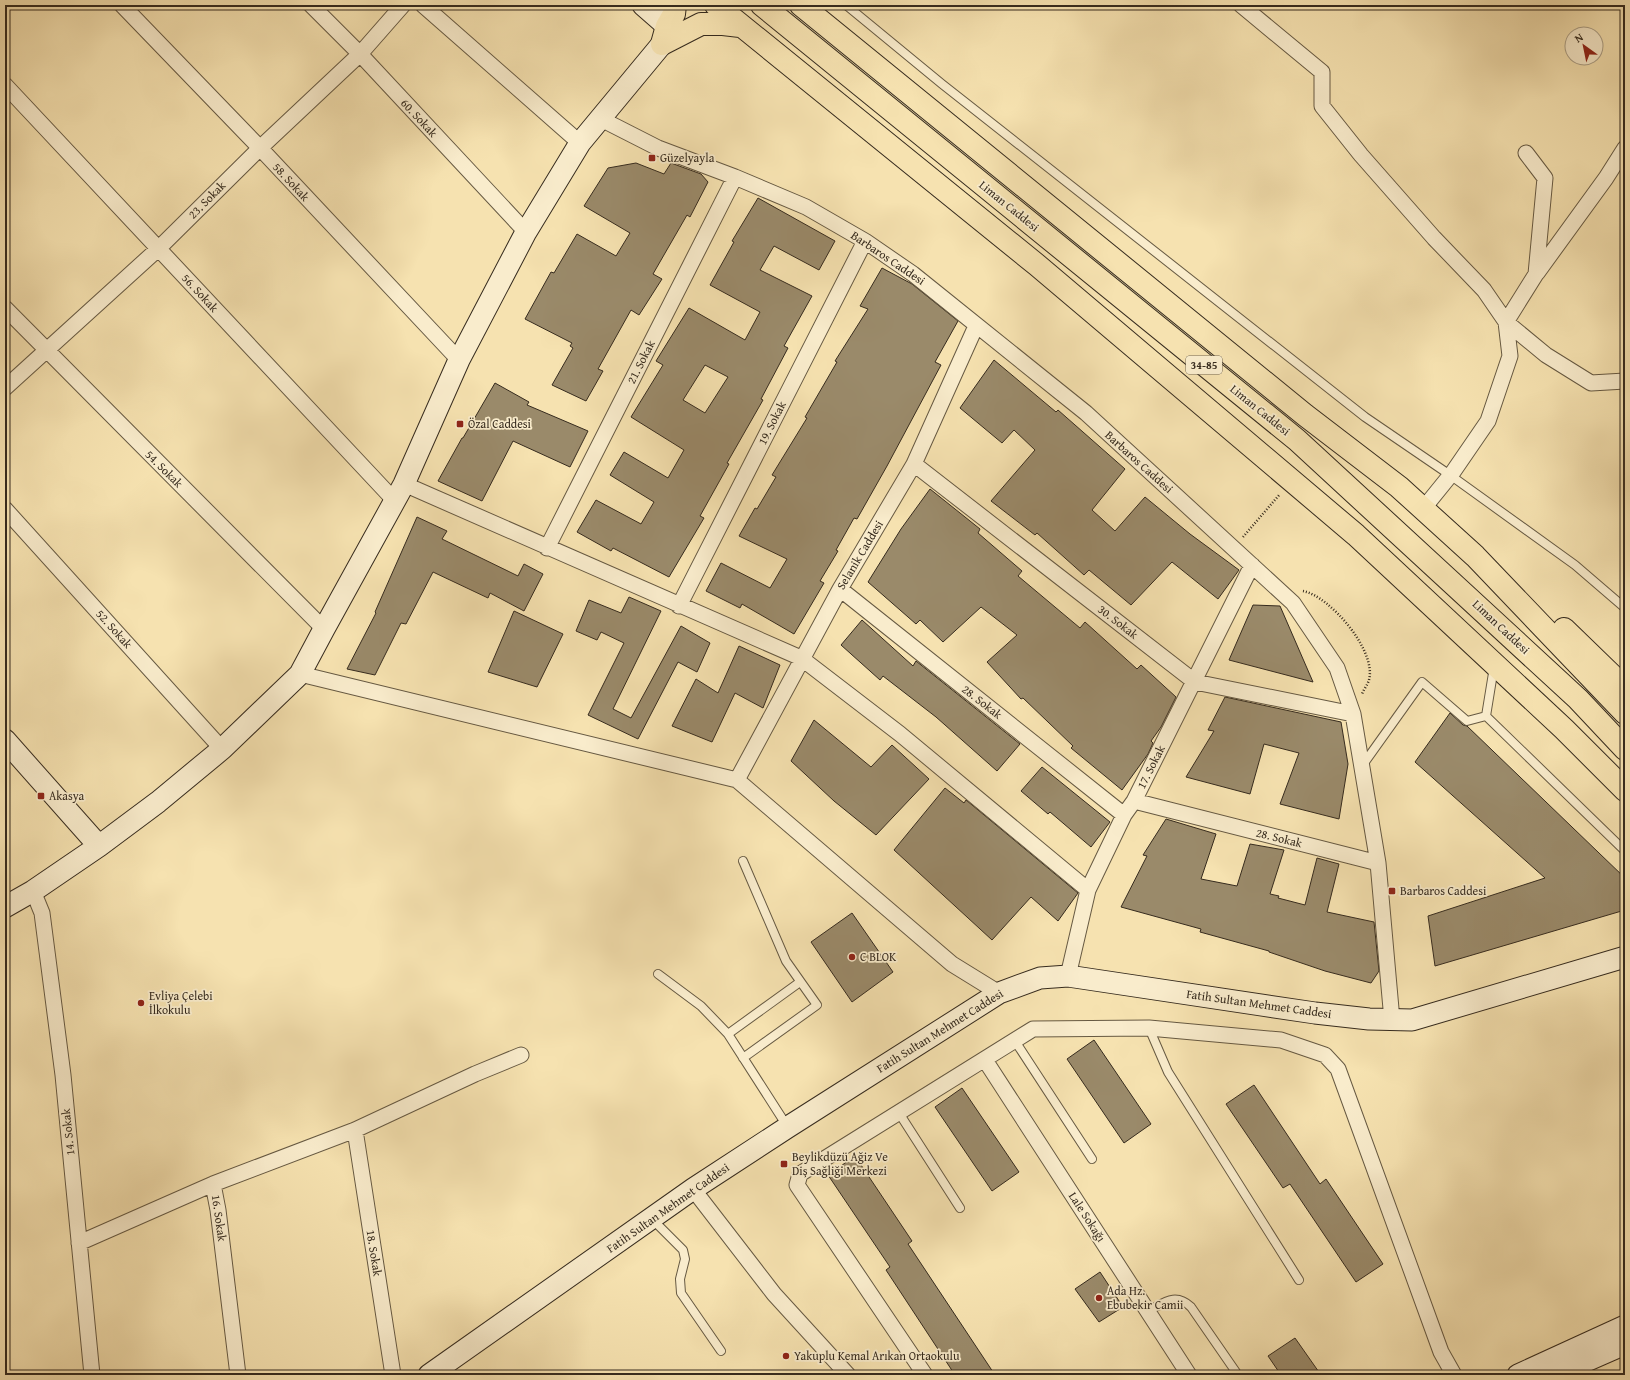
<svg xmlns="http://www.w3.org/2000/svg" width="1630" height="1380" font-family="'Gentium Book Plus',serif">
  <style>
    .building { fill: #9a8a6a; stroke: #362b1e; fill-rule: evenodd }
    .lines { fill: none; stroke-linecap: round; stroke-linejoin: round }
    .lane-casing { stroke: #665942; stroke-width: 10 }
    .street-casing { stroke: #665942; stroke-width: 17 }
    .secondary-casing { stroke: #362b1e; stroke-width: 23 }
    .highway-casing { stroke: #362b1e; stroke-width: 24 }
    .path { stroke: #362b1e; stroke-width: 2.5; stroke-dasharray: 1 2; stroke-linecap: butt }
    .lane { stroke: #f9eccc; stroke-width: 8 }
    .street { stroke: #f9eccc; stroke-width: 15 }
    .secondary { stroke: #f9eccc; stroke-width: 21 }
    .highway { stroke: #f6e2b0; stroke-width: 22 }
    .poi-dot { fill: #8f2418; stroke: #f9eccc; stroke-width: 1.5 }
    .labels { text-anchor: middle; stroke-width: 3.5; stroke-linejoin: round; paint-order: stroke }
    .shield { fill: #f9eccc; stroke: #706552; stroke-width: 1 }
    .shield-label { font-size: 11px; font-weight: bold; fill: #362b1e }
    .street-label { font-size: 12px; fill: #362b1e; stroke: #f9eccc }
    .poi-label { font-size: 12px; fill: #362b1e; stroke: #f9eccc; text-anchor: start }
  </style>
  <rect width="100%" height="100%" fill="#f6e2b0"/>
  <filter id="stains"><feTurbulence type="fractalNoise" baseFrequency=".005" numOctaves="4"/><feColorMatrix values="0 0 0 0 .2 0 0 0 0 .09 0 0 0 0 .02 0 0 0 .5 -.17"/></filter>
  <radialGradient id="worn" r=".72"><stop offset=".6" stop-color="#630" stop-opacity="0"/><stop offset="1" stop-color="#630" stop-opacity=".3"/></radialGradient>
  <path class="building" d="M636,163L664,174L671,163L701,174L708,182L690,217L687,215L653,274L662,279L639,315L631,310L598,369L603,371L586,401L552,385L573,348L570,346L572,343L525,319L551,272L554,273L577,234L616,256L630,233L584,206L608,168Z
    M758,198L835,241L819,270L774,246L760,270L812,296L784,346L788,348L761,399L763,400L727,463L729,464L700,516L704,518L669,577L613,548L611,551L577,532L596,500L641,524L654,502L610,475L624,452L668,478L684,450L631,417L663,365L656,361L689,308L745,340L760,312L710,285L734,242L732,241ZM705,365L728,377L705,413L683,400Z
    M882,268L912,284L958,321L935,362L941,365L887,466L857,519L854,518L836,550L838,551L820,581L824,583L794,634L742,604L740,608L706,591L721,563L770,588L787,559L739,536L755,508L757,509L776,477L772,475L807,418L805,417L837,362L835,361L868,309L860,306Z
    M994,360L1056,412L1058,410L1125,469L1092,510L1115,531L1145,497L1190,534L1239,570L1218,599L1172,562L1131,605L1089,570L1084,575L1037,533L1035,535L991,501L1035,450L1014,430L1002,443L960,408Z
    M495,383L529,402L527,405L588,431L570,467L513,441L482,501L438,481L462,438H463Z
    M930,489L980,529L978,533L1022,571L1018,576L1080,628L1085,622L1137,669L1141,665L1176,697L1161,727L1151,741L1153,743L1148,754L1122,790L1071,748L1073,746L1023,698L1021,699L987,662L1017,635L981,607L943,642L920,620L916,624L868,582L901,529Z
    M417,517L447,531L442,539L518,576L524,564L543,574L524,611L490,593L488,598L433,572L406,624L401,623L375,675L347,669L376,613L375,612Z
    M629,597L661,611L613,709L631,718L681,626L710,643L697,672L678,662L638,739L588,715L624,643L601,632L597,640L576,631L589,600L621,613Z
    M1253,605L1280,606L1313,682L1229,660Z
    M514,611L563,634L537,687L488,672Z
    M862,620L913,666L916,661L1020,744L997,771L936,717L883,676L880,680L841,645Z
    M739,646L780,665L763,708L735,693L712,742L672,726L696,679L718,693Z
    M1225,697L1341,722L1348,764L1339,819L1280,804L1299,753L1264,744L1250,794L1186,777L1214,731L1208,730Z
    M1450,713L1463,725L1467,726L1625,878V910L1435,966L1428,916L1545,878L1415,762Z
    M814,720L871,767L892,745L929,779L876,835L834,801L791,761Z
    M1042,767L1110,822L1091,847L1050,812L1048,814L1021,791Z
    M945,788L964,803L966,800L1078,893L1058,921L1031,897L992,940L894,850Z
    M1166,819L1216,834L1201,879L1237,886L1250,844L1284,850L1270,894L1279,896L1278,898L1305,905L1317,858L1339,864L1327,912L1374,922L1379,971L1371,983L1325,971L1269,952V951L1200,932L1201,929L1121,907L1147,856L1143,855Z
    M852,913L893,972L852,1002L811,942Z
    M1094,1040L1151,1124L1124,1143L1067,1059Z
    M1254,1085L1320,1184L1326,1179L1383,1264L1356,1282L1290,1184L1283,1188L1226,1104Z
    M962,1088L1019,1172L992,1191L935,1107Z
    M855,1156L912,1241L908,1244L995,1375H955L886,1270L890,1267L828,1175Z
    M1100,1272L1123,1307L1099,1322L1075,1289Z
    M1295,1338L1321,1375H1281L1268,1356Z"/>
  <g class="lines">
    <defs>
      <path id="lane" d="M846,5L942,84L1365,417L1450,475L1575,565L1625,608
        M1494,667L1486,716L1625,851
        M1362,766L1422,682L1467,721L1486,716
        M743,861L786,961L817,1005L743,1058
        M658,974L701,1006L728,1034L787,1126
        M1149,1028L1168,1072L1299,1280
        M728,1034L800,982
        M1015,1041L1092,1159
        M899,1113L960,1208
        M652,1219L683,1250L685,1259L680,1279L681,1293L721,1351
        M1148,1311C1164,1303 1175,1292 1191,1307L1238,1375"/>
      <path id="street" d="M122,5L260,148L459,360
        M311,5L360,54L526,232
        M423,5L580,143
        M1241,5L1322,72V106L1361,155L1434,238L1484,290L1506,322L1546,355L1591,383L1625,381
        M5,85L395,501
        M601,119L658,148L735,177L806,207L865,241L913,274L1086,413L1293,603L1337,668L1353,714L1378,863L1392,1020
        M1537,273L1606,178L1625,148
        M5,308L324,629
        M5,388L158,249L260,148L360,54L403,5
        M914,464L1195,682L1353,714
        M404,484L801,658L900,734L1088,890
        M5,509L222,749
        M1423,509L1453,472L1488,421L1510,356L1506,322L1536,274L1545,178L1526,153
        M547,548L735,177
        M840,589L1124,815
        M679,606L865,241
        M300,674L737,780L952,964L999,993
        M737,780L840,589L914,464L976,326
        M1134,801L1378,863
        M33,891L42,913L63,1075L92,1375
        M1068,976L1088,890L1124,815L1134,801L1252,565
        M985,1060L1189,1375
        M355,1130L393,1375
        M213,1184L355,1130L475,1074L521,1055
        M693,1189L774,1294L848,1375
        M79,1243L213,1184L218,1210L238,1375
        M925,1375L797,1185L800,1174L1033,1029L1149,1028L1281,1040L1325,1055L1338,1069L1441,1352L1454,1375"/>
      <path id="secondary" d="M643,5L667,26
        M5,740L99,846
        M5,907L33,891L99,846L158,802L222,749L300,674L324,629L404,484L459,360L526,232L580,143L662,44
        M429,1375L693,1189L788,1127L999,993L1040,978L1068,976L1315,1013L1369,1019L1412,1020L1625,957
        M1518,1375L1625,1326
        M1554,1375L1625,1344"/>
      <path id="highway" d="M716,5L1037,265L1356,535L1564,729L1625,790
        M762,5L1297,440L1578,699L1625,749
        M801,5L1305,415L1399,487L1475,556L1625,713
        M662,44L701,24H723L740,26
        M662,44L667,26L674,14L675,5
        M1564,629L1625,688"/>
    </defs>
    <use href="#lane" class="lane-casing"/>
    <use href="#street" class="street-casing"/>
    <use href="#secondary" class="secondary-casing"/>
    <use href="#highway" class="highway-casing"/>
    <path class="path" d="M1243,537L1280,494
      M1303,591C1330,596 1377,651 1369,680C1368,684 1364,689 1362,694"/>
    <use href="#lane" class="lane"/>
    <use href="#street" class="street"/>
    <use href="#secondary" class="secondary"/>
    <use href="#highway" class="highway"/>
  </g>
  <g class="poi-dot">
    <rect x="648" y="154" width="8" height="8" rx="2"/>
    <rect x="456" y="420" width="8" height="8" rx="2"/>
    <rect x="37" y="792" width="8" height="8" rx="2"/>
    <rect x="1388" y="887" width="8" height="8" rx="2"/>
    <circle cx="852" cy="957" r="4"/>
    <circle cx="141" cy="1003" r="4"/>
    <rect x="780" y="1160" width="8" height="8" rx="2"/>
    <circle cx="1099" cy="1298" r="4"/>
    <circle cx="786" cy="1356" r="4"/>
  </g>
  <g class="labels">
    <rect class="shield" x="1186" y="356" width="36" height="18" rx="3"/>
    <g class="shield-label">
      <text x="1204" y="369">34-85</text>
    </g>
    <g class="street-label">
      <text transform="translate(419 118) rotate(47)" y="4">60. Sokak</text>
      <text transform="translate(291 182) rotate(47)" y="4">58. Sokak</text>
      <text transform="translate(207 200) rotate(-45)" y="4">23. Sokak</text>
      <text transform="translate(1009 206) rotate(39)" y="4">Liman Caddesi</text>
      <text transform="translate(888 258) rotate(34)" y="4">Barbaros Caddesi</text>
      <text transform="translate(200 293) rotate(47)" y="4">56. Sokak</text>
      <text transform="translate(641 362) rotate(-63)" y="4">21. Sokak</text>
      <text transform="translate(1260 410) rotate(39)" y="4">Liman Caddesi</text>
      <text transform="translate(772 423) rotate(-63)" y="4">19. Sokak</text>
      <text transform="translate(1139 462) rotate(42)" y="4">Barbaros Caddesi</text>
      <text transform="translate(164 469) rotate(45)" y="4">54. Sokak</text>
      <text transform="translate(860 555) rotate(-59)" y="4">Selanik Caddesi</text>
      <text transform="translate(1118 622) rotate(38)" y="4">30. Sokak</text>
      <text transform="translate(1501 627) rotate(43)" y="4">Liman Caddesi</text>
      <text transform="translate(114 629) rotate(48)" y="4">52. Sokak</text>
      <text transform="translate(982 702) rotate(38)" y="4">28. Sokak</text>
      <text transform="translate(1151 767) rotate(-63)" y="4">17. Sokak</text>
      <text transform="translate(1279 838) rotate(14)" y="4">28. Sokak</text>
      <text transform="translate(1259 1004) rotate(8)" y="4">Fatih Sultan Mehmet Caddesi</text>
      <text transform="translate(940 1031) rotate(-32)" y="4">Fatih Sultan Mehmet Caddesi</text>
      <text transform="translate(68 1132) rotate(-96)" y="4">14. Sokak</text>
      <text transform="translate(668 1208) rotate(-35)" y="4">Fatih Sultan Mehmet Caddesi</text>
      <text transform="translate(1087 1217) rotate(57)" y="4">Lale Sokağı</text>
      <text transform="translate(219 1218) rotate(82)" y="4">16. Sokak</text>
      <text transform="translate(374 1253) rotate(81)" y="4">18. Sokak</text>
    </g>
    <g class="poi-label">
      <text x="660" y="162">Güzelyayla</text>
      <text x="468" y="428">Özal Caddesi</text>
      <text x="49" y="800">Akasya</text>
      <text x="1400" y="895">Barbaros Caddesi</text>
      <text x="860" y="961">C BLOK</text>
      <text x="149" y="1000">Evliya Çelebi<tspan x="149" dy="14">İlkokulu</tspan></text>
      <text x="792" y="1161">Beylikdüzü Ağiz Ve<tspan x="792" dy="14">Diş Sağliği Merkezi</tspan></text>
      <text x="1107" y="1295">Ada Hz.<tspan x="1107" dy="14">Ebubekir Camii</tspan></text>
      <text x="794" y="1360">Yakuplu Kemal Arıkan Ortaokulu</text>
    </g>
  </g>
  <rect width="1630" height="1380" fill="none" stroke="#f6e2b0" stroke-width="20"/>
  <rect x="6" y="6" width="1618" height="1368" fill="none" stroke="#362b1e" stroke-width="2"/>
  <rect x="10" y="10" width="1610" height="1360" fill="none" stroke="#362b1e"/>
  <g transform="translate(1584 46) rotate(327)"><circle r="19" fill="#f9eccc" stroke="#ab9f86"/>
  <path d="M0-3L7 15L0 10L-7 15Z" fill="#8f2418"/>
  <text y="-6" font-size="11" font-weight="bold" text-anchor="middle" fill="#362b1e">N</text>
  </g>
  <rect width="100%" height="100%" filter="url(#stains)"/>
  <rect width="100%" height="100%" fill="url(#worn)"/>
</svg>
